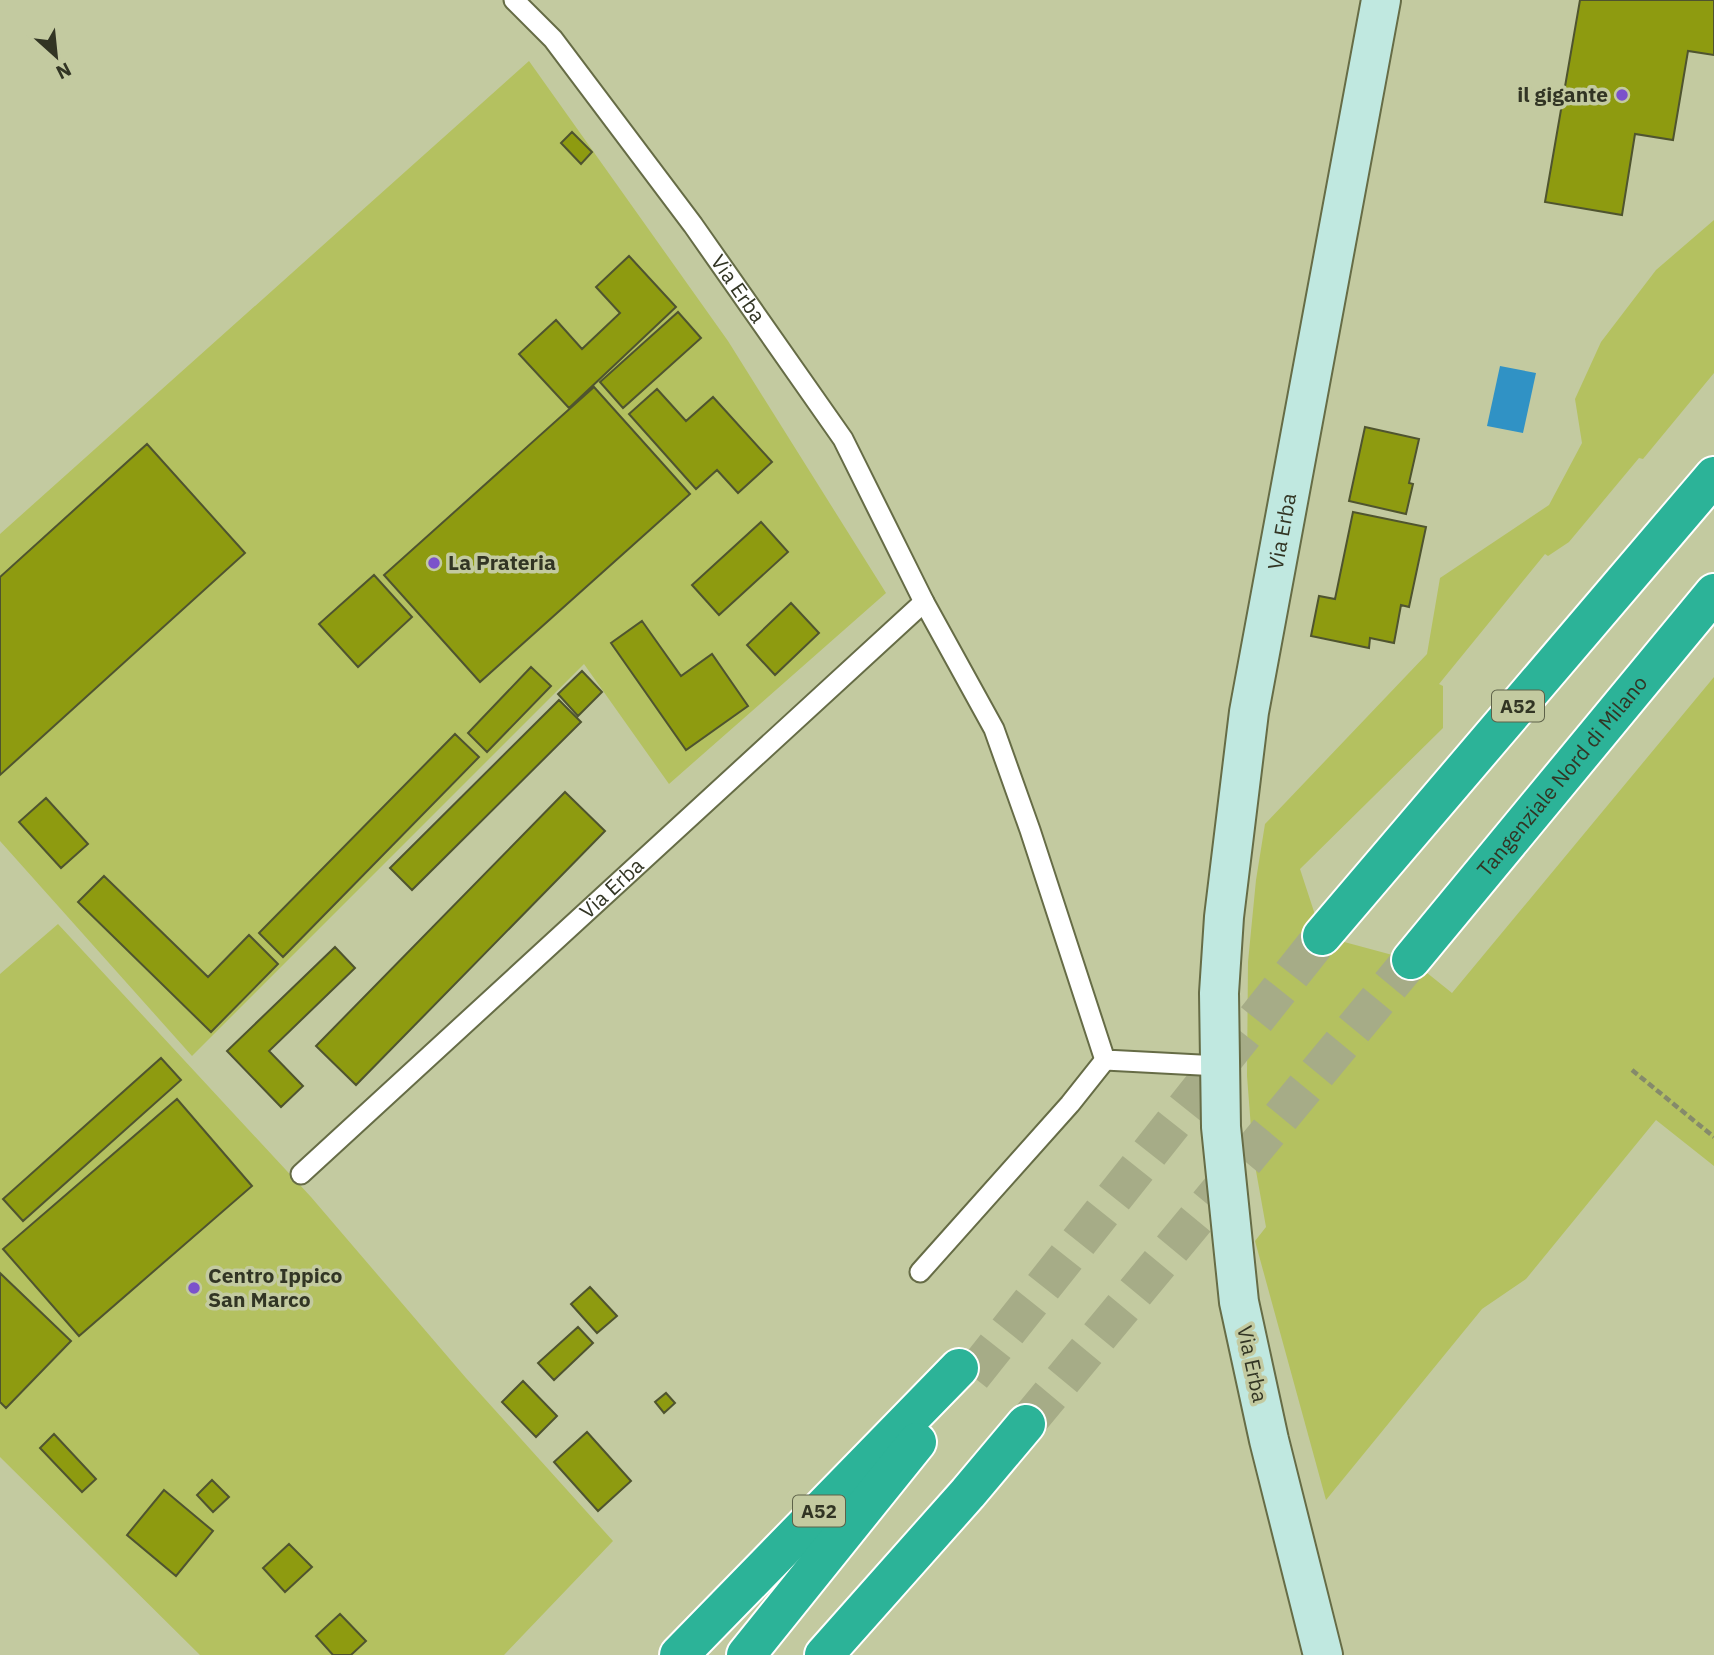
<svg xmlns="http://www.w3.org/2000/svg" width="1714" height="1655" font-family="'IBM Plex Sans',sans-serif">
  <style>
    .green { fill: #b4c160 }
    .water { fill: #3092c5 }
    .building { fill: #8e9b10; stroke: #4f542f; stroke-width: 2 }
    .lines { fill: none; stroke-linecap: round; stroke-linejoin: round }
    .highway-tunnel { stroke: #a6ac87; stroke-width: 38; stroke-dasharray: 38 19; stroke-linecap: butt }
    .lane-casing { stroke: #666c46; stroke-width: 23 }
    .secondary-casing { stroke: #666c46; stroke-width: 42 }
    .highway-casing { stroke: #fff; stroke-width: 42 }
    .path { stroke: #858a6b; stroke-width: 4.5; stroke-dasharray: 7 3.5; stroke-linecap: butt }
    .lane { stroke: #fff; stroke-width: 19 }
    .secondary { stroke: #c0e8e0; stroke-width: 38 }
    .highway { stroke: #2cb398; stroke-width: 38 }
    .poi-dot { fill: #7b52cb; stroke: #c3caa0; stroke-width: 2.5 }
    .labels { text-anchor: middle; stroke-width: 7; stroke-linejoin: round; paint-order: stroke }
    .shield { fill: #c3caa0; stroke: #5e6249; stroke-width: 2 }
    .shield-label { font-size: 19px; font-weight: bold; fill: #323524 }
    .poi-label { font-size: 21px; font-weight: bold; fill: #323524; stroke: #c3caa0; text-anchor: start }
    .street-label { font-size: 21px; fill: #323524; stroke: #c3caa0 }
  </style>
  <rect width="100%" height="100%" fill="#c3caa0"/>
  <path class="green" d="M529,61L728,341L886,593L669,784L584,664L192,1056L0,841V534Z
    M1714,220V373L1643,459L1639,458L1569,542L1548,556L1545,554L1439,684L1443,686V728L1300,869L1322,936L1411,960L1452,993L1714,677V1166L1656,1120L1526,1279L1482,1309L1326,1500L1255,1241L1266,1227L1253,1154L1247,1076L1248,962L1256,880L1265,824L1427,654L1440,578L1549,505L1582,443L1575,399L1601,342L1656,270Z
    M58,924L311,1197L466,1378L613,1541L504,1655H200L0,1457V974Z"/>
  <path class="water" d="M1500,366L1536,373L1523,433L1487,426Z"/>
  <path class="building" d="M1580,0H1714V55L1688,51L1673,140L1635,134L1622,215L1545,202Z
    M572,132L592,152L581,164L561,143Z
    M629,256L676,307L569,408L519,354L556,320L582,349L620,313L596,287Z
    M678,312L701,338L623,408L600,382Z
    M594,387L690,494L480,682L384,575Z
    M657,389L686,421L713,397L772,462L738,493L717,470L696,489L629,414Z
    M1365,427L1419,439L1409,483L1413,484L1406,514L1349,501Z
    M147,444L245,553L0,775V577Z
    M1353,512L1426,527L1409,607L1401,605L1394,643L1370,638L1369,648L1311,636L1319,596L1335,599Z
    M761,522L788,552L719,615L692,585Z
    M374,575L412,617L358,667L319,624Z
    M791,603L819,633L775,675L747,645Z
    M642,621L681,676L712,654L748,706L686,750L611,643Z
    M531,667L551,686L487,752L468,733Z
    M582,671L602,692L578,716L558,694Z
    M559,700L581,722L412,890L390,868Z
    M455,734L479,757L283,957L259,933Z
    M565,792L605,831L356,1085L316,1046Z
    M46,798L88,844L61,868L19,822Z
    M104,876L208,977L249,935L278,964L211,1032L78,902Z
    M335,947L355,968L269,1051L303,1086L281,1107L227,1051Z
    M161,1058L181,1080L23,1221L3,1199Z
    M177,1099L252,1186L79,1336L3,1249Z
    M0,1273L71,1341L6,1408L0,1402Z
    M590,1287L617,1316L597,1333L571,1304Z
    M578,1327L593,1343L554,1380L538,1363Z
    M523,1381L557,1416L536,1437L502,1402Z
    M666,1393L675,1403L664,1413L655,1402Z
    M587,1432L631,1481L598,1511L554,1462Z
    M54,1434L96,1479L82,1492L40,1448Z
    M212,1480L229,1497L213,1512L197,1495Z
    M164,1490L213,1531L176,1576L127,1535Z
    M289,1544L312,1567L285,1592L263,1568Z
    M340,1614L366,1641L351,1655H333L316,1636Z"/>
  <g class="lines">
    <path class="highway-tunnel" d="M972,1376L1322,936
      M1026,1424L1411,960"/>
    <defs>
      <g id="lane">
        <path id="s1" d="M514,0L553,39L693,225L843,439L924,602L994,729L1030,830L1105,1060L1219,1066"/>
        <path id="s2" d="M301,1174L924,602"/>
        <path d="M920,1272L1070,1104L1105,1060"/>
      </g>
      <g id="secondary">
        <path id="s3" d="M1323,1655L1269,1440L1239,1302L1221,1127L1219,993L1224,917L1249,712L1381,0"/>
      </g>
      <g id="highway">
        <path d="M1322,936L1714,476"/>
        <path id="s4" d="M1411,960L1714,593"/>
        <path d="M679,1655L959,1368"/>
        <path d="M746,1655L917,1442"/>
        <path d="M824,1655L968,1493L1026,1424"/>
      </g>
    </defs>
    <use href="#lane" class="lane-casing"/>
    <use href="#secondary" class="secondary-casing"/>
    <use href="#highway" class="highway-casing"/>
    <path class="path" d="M1632,1070L1714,1137"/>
    <use href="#lane" class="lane"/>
    <use href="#secondary" class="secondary"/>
    <use href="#highway" class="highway"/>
  </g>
  <g class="poi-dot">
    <circle cx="1622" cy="95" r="7"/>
    <circle cx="434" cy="563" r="7"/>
    <circle cx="194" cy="1288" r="7"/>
  </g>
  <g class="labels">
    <g class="shield">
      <rect x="1492" y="690.5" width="52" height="31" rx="5"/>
      <rect x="793" y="1495.5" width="52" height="31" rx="5"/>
    </g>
    <g class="shield-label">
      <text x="1518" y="713">A52</text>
      <text x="819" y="1518">A52</text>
    </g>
    <g class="poi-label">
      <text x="1608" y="102" text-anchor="end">il gigante</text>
      <text x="448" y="570">La Prateria</text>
      <text x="208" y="1283">Centro Ippico<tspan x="208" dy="24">San Marco</tspan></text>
    </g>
    <g class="street-label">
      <text dy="7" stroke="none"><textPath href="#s1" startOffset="366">Via Erba</textPath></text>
      <text dy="7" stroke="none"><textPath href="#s3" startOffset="1139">Via Erba</textPath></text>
      <text dy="7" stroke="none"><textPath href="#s4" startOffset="238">Tangenziale Nord di Milano</textPath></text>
      <text dy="7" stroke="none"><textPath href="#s2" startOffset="422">Via Erba</textPath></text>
      <text transform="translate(1252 1364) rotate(78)" y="7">Via Erba</text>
    </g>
  </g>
  <g transform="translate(56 56) rotate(153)" stroke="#c3caa0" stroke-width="5" paint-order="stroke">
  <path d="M0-5L12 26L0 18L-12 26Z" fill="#323524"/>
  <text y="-10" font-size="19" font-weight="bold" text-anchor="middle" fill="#323524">N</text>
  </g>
</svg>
